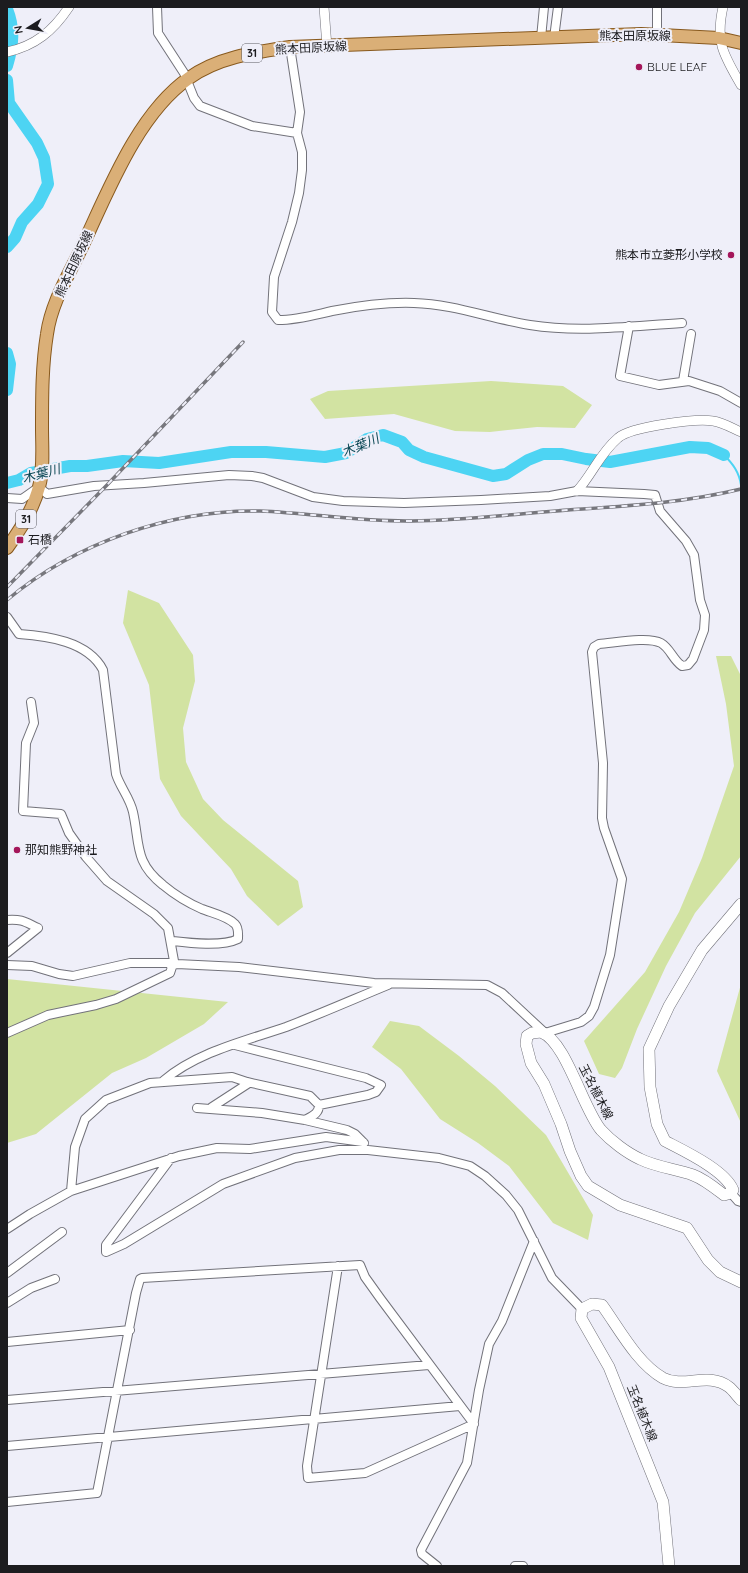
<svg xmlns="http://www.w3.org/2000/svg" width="748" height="1573" font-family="Quicksand,'Noto Sans JP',sans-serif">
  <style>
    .green { fill: #d2e3a2 }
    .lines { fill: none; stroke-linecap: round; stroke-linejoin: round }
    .stream { stroke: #4dd4f3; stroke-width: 2 }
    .river { stroke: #4dd4f3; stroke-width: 12 }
    .minor-casing { stroke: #72727a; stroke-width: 10 }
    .tertiary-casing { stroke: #72727a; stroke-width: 10 }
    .secondary-casing { stroke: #72727a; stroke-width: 12 }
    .primary-casing { stroke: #88591d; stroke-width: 14 }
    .minor { stroke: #fff; stroke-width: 8 }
    .tertiary { stroke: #fff; stroke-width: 9 }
    .secondary { stroke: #fff; stroke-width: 11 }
    .primary { stroke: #daaf77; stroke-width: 12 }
    .rail-casing { stroke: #77777d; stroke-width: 3.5 }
    .rail { stroke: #efeff9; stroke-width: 2; stroke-dasharray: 6; stroke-linecap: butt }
    .poi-dot { fill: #a4165a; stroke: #efeff9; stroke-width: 1.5 }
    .labels { text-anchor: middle; stroke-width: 4; stroke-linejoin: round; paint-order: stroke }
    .shield { fill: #efeff9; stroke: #5b5b60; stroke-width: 1 }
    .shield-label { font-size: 11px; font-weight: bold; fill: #1c1c1f }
    .street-label { font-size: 12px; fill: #1c1c1f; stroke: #efeff9 }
    .poi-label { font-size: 12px; fill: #1c1c1f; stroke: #efeff9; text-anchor: start }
    .water-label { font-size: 13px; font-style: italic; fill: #094653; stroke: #efeff9 }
  </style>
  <rect width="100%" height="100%" fill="#efeff9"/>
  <path class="green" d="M491,381L563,386L592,405L575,428L537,427L490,432L455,431L394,414L325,419L310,399L328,391Z
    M128,590L159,603L193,655L195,681L183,728L186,762L203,799L223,820L298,881L303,907L278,926L247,896L231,869L181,816L160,779L149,685L123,623Z
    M716,656H731L741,676V856L695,913L666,966L637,1029L622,1068L615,1078L599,1074L584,1041L645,972L679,912L702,858L734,766L726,704Z
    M7,979L228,1002L204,1024L146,1058L112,1073L36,1134L7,1143Z
    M741,984V1123L717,1071Z
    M390,1021L419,1026L459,1056L495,1086L546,1135L593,1215L588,1240L553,1223L509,1166L478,1143L440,1119L401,1069L372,1047Z"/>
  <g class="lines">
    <path class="stream" d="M724,455C733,464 739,472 741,485"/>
    <path class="river" d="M7,9C15,29 13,46 7,66
      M7,80L9,103L37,143L44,158L48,184L38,204L22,222L15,238L7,247
      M7,353L10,364L7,390
      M7,483L19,480L31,473L70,466H87L123,461L159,463L231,452H266L325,457L346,453L367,439L383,435L402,442L409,450L424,457L493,476L506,474L528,460L543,454H562L586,459L610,462L690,447L708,448L724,455"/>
    <defs>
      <path id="minor" d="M157,7L158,33L184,73L194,98L200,106L252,126L297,133
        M657,35V7
        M541,38L544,7
        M554,38L558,7
        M290,47L300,112L297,133L302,152V170L299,193L292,222L274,277L272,312L278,320C297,320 314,315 332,311C358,306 387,302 414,303C454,304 491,319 530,325C580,333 631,326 682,323
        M629,326L620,376L659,385L689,381L720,391L741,403
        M683,381L691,334
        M7,498L22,499L39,487L47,494L94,486L144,483L229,475L252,476L263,478L313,497L343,501L404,503L481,500L550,496L577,491L644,494L655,495L660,511L686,541L694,555L700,600L705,615L704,630L693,659L688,665L682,666C673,660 670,648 661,643C648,636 614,643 599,644L594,647L592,652L603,763L602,818L604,828L622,879L610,955L594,1007L589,1016L581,1022L545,1033L502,993L487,985L374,983L239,967L177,964L171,966L169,963H130L73,976L59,974L32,966L7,965
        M7,617L19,634C47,636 88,641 103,670L116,774C120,787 130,798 133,812C140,844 134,862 163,885C175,895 188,903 202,909C212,913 227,916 235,924C239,928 238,934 238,939C222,947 189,943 172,941
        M7,920C23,919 25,922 38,928L7,953
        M7,1033L48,1015L96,1005L116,999L170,973L174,961L168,928L154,914L107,881L86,857L69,833L61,814L23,811L26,743L34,723L31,702
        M235,1045L366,1078L381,1085L376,1092L368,1095L319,1105
        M163,1081C197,1052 245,1041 286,1027C320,1014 354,999 388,985
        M212,1107L249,1083
        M197,1108L262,1113L305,1120L347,1130L355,1134L364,1143
        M171,1158L115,1233L106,1245V1252L124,1244L223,1184L295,1158L339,1150H368L439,1158L470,1166L485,1176L506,1195L518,1210L552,1278L582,1309
        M71,1191L75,1147L85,1119L106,1100L150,1083L232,1077L247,1082L310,1096L319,1105C319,1114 312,1116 305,1120
        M731,1193L738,1201L741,1202
        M7,1229L30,1214L71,1191L179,1156L217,1148L250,1149L326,1137L363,1142
        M338,1266L307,1466L308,1478L365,1473L474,1424
        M7,1273L62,1232
        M7,1303L31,1288L55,1279
        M7,1342L130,1330
        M7,1400L429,1365
        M7,1446L460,1406
        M7,1502L97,1493L136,1293L140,1279L142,1278L360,1265L365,1277L380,1298L474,1424
        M437,1566L422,1554L421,1550L467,1463L479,1390L489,1344L502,1321L534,1241
        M515,1566H523"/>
      <path id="tertiary" d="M324,7L327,47
        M723,7C715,43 724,55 741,85
        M7,52C35,46 53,31 69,7
        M577,491C592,475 600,453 618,438C630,427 696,418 713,421C722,422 732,428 741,432"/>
      <path id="secondary" d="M741,904L702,950L669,1006L649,1049L650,1087L657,1124L665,1141C684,1151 725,1170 733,1190L731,1193L724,1195C715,1188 704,1179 693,1175C676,1169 656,1167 640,1159C627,1153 611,1141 601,1130C583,1109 566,1041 541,1032L532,1033L527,1036L526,1044L531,1063L544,1084L561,1124L570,1151L581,1176L588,1186L620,1205L687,1228L708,1260L720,1272L741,1282
        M669,1566L663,1502L609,1367L581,1318L582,1309L592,1304L602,1305C620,1330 637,1363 663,1378C684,1389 708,1371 729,1387C733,1390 737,1396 741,1400"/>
      <path id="primary" d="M7,548C21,529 33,510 39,487C44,469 42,447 42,428C42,396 42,365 47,334C51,304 68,276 81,249C107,194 137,114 189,78C218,57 256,52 290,47L641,34L719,38L741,43"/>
    </defs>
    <use href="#minor" class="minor-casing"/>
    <use href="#tertiary" class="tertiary-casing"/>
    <use href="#secondary" class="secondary-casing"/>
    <use href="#primary" class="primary-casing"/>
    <use href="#minor" class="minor"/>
    <use href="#tertiary" class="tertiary"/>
    <use href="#secondary" class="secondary"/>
    <use href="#primary" class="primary"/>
    <defs>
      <path id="rail" d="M7,587L107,485L243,342
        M7,600C75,543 172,509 260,511C311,513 361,522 412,521C464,520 516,514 568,510C626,506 684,503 741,489"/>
    </defs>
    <use href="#rail" class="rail-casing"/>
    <use href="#rail" class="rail"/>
  </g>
  <g class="poi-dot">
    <circle cx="639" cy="67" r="4"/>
    <circle cx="731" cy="255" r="4"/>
    <rect x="16" y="536" width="8" height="8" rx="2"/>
    <circle cx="17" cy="850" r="4"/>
  </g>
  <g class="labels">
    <g class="shield">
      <rect x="242" y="44" width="20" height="18" rx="3"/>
      <rect x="16" y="510" width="20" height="18" rx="3"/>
    </g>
    <g class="shield-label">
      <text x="252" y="57">31</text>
      <text x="26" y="523">31</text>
    </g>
    <g class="street-label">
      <text x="635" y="40">熊本田原坂線</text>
      <text transform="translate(311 48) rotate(-3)" y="4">熊本田原坂線</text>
      <text transform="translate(74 264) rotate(-65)" y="4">熊本田原坂線</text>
      <text transform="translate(596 1092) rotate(63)" y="4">玉名植木線</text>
      <text transform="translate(642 1413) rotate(68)" y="4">玉名植木線</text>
    </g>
    <g class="poi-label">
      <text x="647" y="71">BLUE LEAF</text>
      <text x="723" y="259" text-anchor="end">熊本市立菱形小学校</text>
      <text x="28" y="544">石橋</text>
      <text x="25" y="854">那知熊野神社</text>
    </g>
    <g class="water-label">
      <text transform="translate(360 445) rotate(-23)" y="5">木葉川</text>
      <text transform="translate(41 473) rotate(-15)" y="5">木葉川</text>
    </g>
  </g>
  <rect width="748" height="1573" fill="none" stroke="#1c1c1f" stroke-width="16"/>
  <g transform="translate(28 28) rotate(259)" stroke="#efeff9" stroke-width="3" paint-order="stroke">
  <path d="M0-3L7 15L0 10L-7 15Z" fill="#1c1c1f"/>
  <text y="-6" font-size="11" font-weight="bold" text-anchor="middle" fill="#1c1c1f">N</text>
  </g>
</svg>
